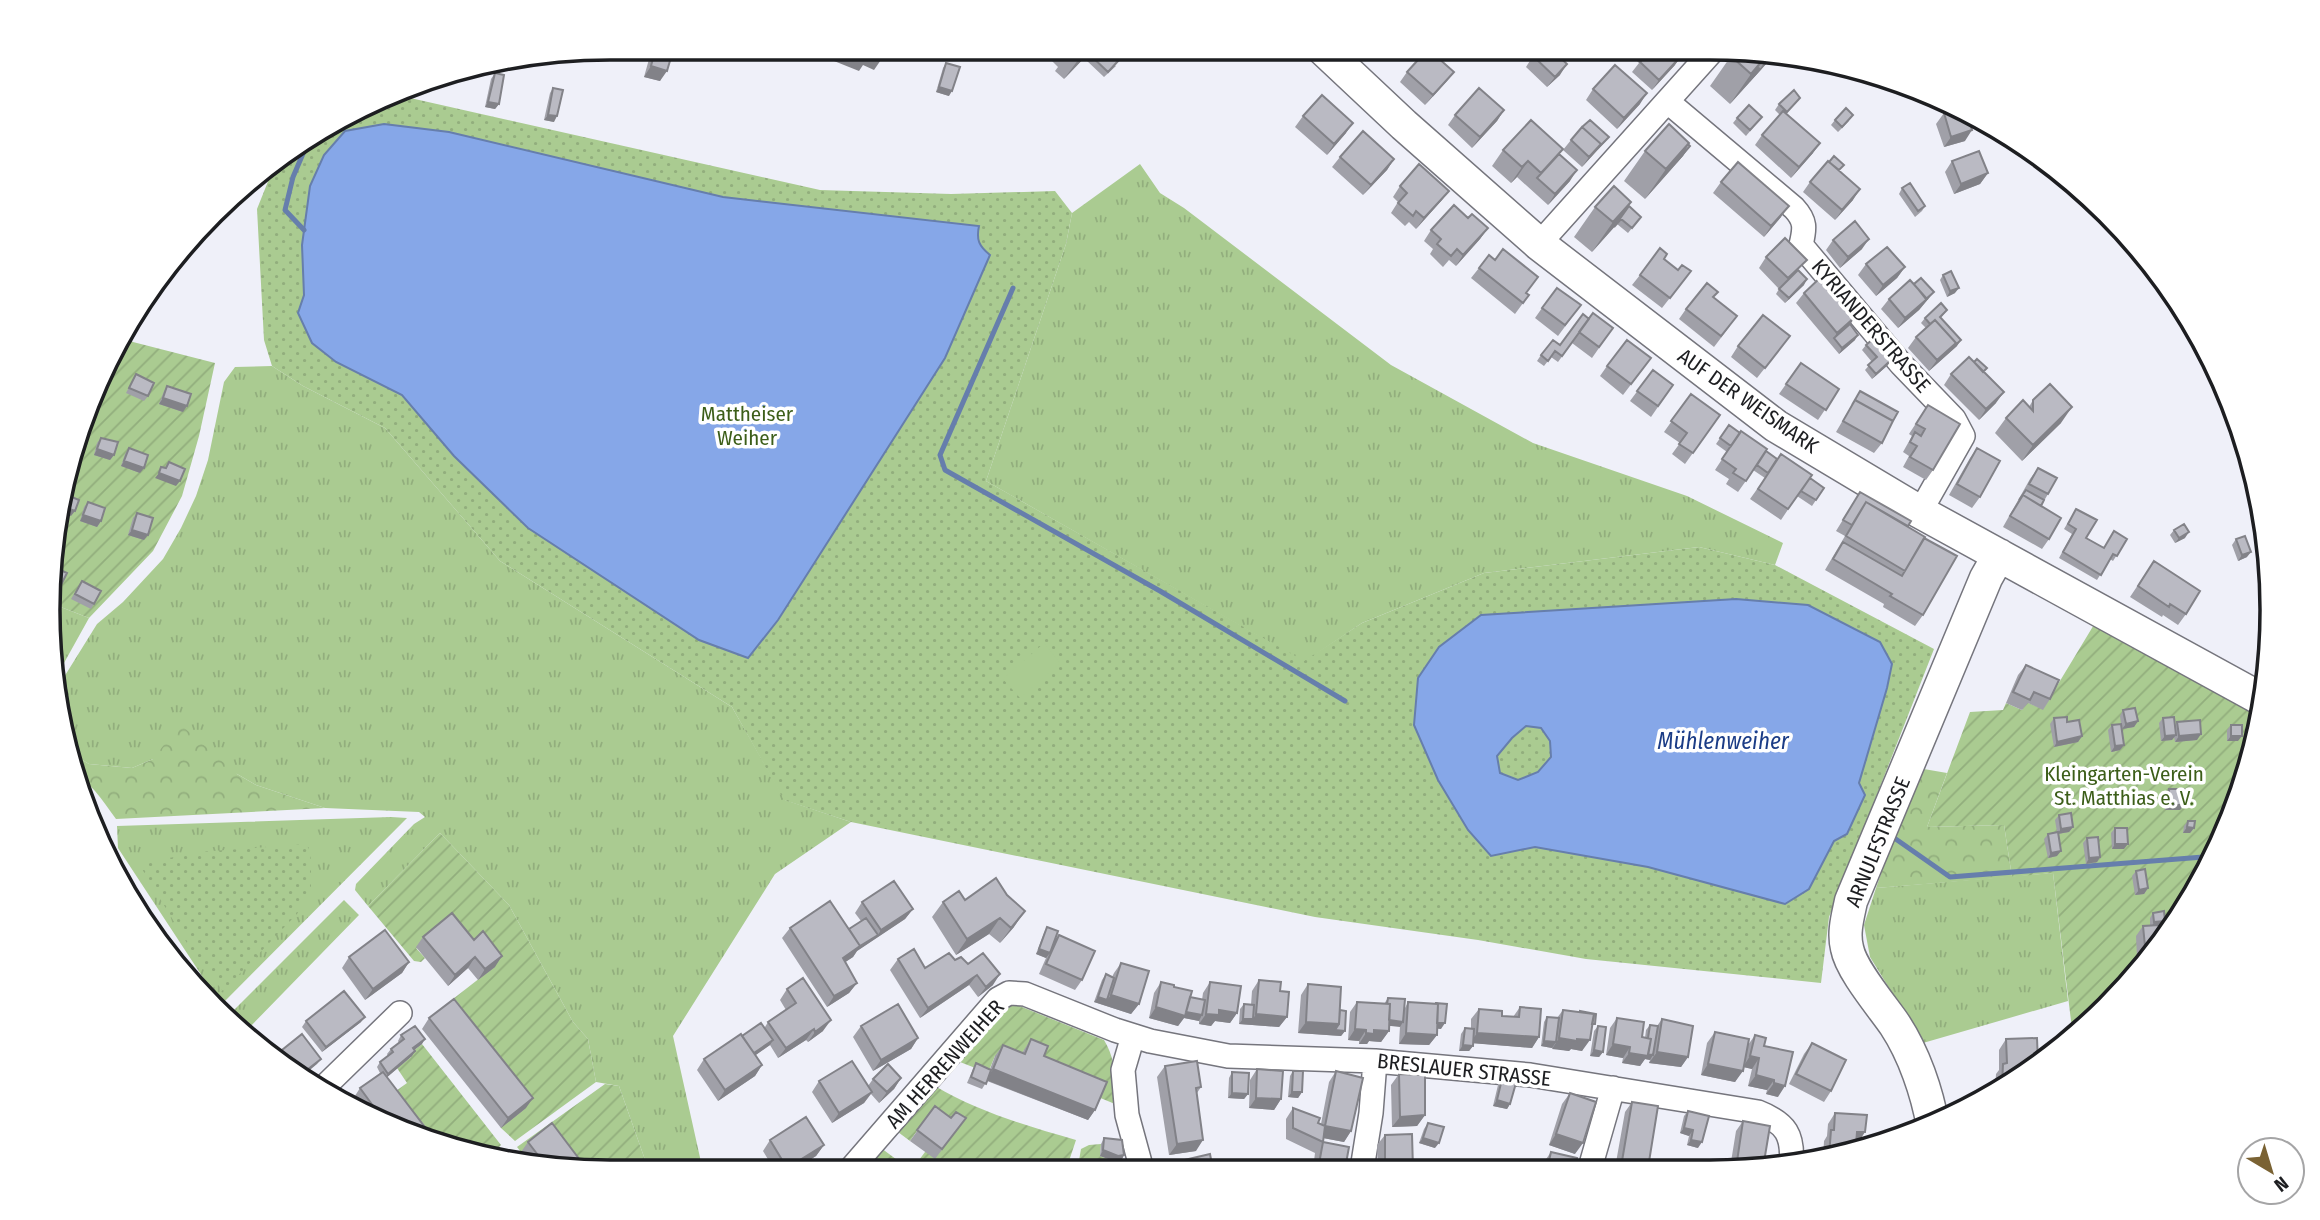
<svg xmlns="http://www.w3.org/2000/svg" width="2320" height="1220" font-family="'Fira Sans Condensed',sans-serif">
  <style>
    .grass { fill: url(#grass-tufts) }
    .forest { fill: url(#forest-crowns) }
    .park { fill: url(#park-dots) }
    .garden { fill: url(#garden-furrows) }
    .pitch { fill: #aacb91 }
    .water { fill: #86a7e8; stroke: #667eac; stroke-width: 2; fill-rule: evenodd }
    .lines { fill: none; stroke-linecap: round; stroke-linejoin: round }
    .stream { stroke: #667eac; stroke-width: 5 }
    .street-casing { stroke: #75757d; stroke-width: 26 }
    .secondary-casing { stroke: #75757d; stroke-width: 35 }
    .street { stroke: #fff; stroke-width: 23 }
    .secondary { stroke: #fff; stroke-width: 32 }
    .wall { fill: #a0a0a8 }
    .shaded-wall { fill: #828288 }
    .building { fill: #babac3; stroke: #828288; stroke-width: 2 }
    .labels { text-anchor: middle; stroke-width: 7; stroke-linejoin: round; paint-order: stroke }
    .street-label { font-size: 21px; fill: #1d1e21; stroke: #fff }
    .park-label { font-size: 21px; fill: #3c5e19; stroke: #fff }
    .water-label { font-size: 23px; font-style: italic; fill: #1b3c86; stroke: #fff }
    .rim { fill: none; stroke: #1d1e21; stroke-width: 3.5 }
  </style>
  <defs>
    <pattern id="grass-tufts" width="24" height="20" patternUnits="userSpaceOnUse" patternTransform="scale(1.75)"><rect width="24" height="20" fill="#aacb91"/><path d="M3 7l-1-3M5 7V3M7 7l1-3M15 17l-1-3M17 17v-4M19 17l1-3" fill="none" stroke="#92ae7d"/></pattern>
    <pattern id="forest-crowns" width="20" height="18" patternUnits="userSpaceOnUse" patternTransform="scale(1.75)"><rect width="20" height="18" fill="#aacb91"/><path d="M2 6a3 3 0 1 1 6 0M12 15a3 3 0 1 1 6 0" fill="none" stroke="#92ae7d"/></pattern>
    <pattern id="park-dots" width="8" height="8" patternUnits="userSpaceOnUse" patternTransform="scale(1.75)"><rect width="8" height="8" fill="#aacb91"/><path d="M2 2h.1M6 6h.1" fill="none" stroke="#92ae7d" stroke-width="1.8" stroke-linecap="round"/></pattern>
    <pattern id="garden-furrows" width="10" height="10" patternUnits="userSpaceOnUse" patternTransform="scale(1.75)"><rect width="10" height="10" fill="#aacb91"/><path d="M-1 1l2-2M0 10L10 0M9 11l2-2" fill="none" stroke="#92ae7d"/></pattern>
  </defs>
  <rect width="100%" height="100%" fill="#eff0f9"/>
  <path class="grass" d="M1140,164L1160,193L1184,208L1391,365L1533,443L1687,496L1783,543L1775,565L1699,547L1484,573L1362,623L1304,662L986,481L1066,244L1072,213Z
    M272,366L303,386L385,428L500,561L732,707L785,800L851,822L775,874L673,1036L703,1171H649L619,1086L596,1082L588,1039L573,1022L509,905L440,833L368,906L355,890L356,884L414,824L425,817L419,812L325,808L256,785L237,774L153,759L132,768L89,764L66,750L56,690L97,624L123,602L163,559L181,528L196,496L208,460L224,382L235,367Z
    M53,604L89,618L54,681L48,647Z
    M391,817L407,818L221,1005L118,848L117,826Z
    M97,832L104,834L135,893L180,963L105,859Z
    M2053,873L2068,1001L1923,1043L1870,957L1864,925L1876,888Z
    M344,900L359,915L245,1032L226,1018Z"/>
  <path class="forest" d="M180,724L237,774L256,785L325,808L116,819C109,810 103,800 95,791C83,777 69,770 66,750L89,764L132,768L153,759Z
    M1918,768L1947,773L1927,827L2004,825L2012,877L1876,888Z"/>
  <path class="park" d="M397,95L820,190L951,194L1055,191L1072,213L1066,244L986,481L1304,661L1362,623L1484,573L1699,547L1775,565L1934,649L1829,917L1821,983L1586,959L1478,940L1315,917L851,822L784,800L732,707L500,561L385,428L303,386L272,366L264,340L257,209L277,159Z
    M307,844L311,859V890L297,914L223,991L193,953L139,864L199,852Z"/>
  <path class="garden" d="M124,337L133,342L215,363L199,436L182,496L153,551L89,618L53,604L66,465Z
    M2095,623L2260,714L2253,756L2215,859L2133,981L2073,1037L2053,873L2012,877L2004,825L1927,827L1970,712L2003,710L2006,703L2022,710L2026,702L2043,709Z
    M440,833L509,905L573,1022L588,1039L596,1082L515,1141L501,1128L471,1023L453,999L494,967L416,948L425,958L421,962L414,961L368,906Z
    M1017,1005L1104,1040C1116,1059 1116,1082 1115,1104L1098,1097L1024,1050L1017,1065L995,1056L988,1073L960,1062L1009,1006Z
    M422,1044L501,1145L489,1158L464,1153L439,1144L422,1122L412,1131L396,1091L407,1083L397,1068L411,1057L409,1054Z
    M605,1084L619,1086L649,1171L574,1172L545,1134L521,1152L517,1147Z
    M935,1086C979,1112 1027,1126 1076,1140L1066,1170H925L916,1164L925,1152L927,1117L910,1141L898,1132Z
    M1101,1144L1100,1156L1114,1161H1124L1126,1170H1093L1078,1166L1081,1149L1089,1145Z
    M881,1148L912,1171H863Z"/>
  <path class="pitch" d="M1044,643L1060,663L1020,698L1003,679Z"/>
  <path class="water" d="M384,124L449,132L723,197L979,226C976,240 979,246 990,255L945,358L778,620L748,658L699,640L528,528L454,456L402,395L336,362L312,343L298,313L304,295L302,245L310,186L324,155L345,131Z
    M1736,599L1808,605L1880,642L1892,664L1887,688L1859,783L1865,795L1847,834L1834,841L1809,889L1785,904L1648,867L1535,847L1491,856L1468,830L1438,780L1414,725L1418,678L1439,647L1481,615ZM1526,726L1541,728L1550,741L1551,757L1538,772L1518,780L1500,773L1497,756L1512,738Z"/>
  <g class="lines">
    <path class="stream" d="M304,230L285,210L293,177L308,142
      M1013,288L940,455L945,470L1160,591L1345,701
      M1890,835L1950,877L2216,856"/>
    <defs>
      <path id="street" d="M1668,102L1794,208C1806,221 1805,228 1801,245L1901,364L1954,419L1963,436L1920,512
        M1539,244L1715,48
        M1133,1036L1123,1070L1127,1115L1142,1170
        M323,1088L400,1013
        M1590,1168L1613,1088
        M1362,1169L1371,1113L1375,1061
        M849,1171L998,999L1009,993L1025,994L1115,1030L1150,1041L1228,1056L1375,1061L1530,1075L1758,1112C1786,1123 1794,1135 1791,1166"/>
      <path id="secondary" d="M1322,48L1404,125L1539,244L1776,426L1920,512L2263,700
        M1933,1126C1927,1092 1914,1054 1895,1025C1882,1006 1851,970 1847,948C1843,932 1848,916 1851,901L1986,578L1999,555"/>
    </defs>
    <use href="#street" class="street-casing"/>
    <use href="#secondary" class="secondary-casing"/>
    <use href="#street" class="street"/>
    <use href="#secondary" class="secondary"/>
  </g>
  <path class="wall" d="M654,47H674L660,81L644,77L651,52Z
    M1041,48H1092L1088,54L1064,79L1055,71L1058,67L1040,49Z
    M1384,48H1405L1396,59Z
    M1643,48L1675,65L1652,90L1632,72L1639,63L1635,59Z
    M1746,48L1776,53L1730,104L1710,86L1731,56Z
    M1089,54L1116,66L1104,77L1086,60Z
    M1533,56L1560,75L1547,87L1526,67Z
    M946,63L949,96L936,92L943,68Z
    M1407,72H1454L1446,82L1425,105L1400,82Z
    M495,73L499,104L495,109L485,107L491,79Z
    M553,88L554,122L544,120L550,93Z
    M1593,89L1640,104L1617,129L1586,100Z
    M1800,98L1786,114L1813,153L1791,178L1755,145L1762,135L1780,115L1775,110L1779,104Z
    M1504,110L1497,121L1472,148L1448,125L1455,115Z
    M1944,113L1965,141L1944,147L1936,124Z
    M1303,116L1346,133L1327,155L1295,127Z
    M1762,117L1746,136L1733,123L1737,118Z
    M1835,120L1849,121L1838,132L1831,125Z
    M1609,137L1582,167L1563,150L1571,140Z
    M1688,144L1683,156L1645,199L1624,181L1645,151Z
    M1563,149L1559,154L1570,181L1548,205L1517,177L1511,183L1492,166L1503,150Z
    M1340,157L1394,159L1387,170L1363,195L1332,167Z
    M1952,161L1988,173L1980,184L1954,194L1945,172Z
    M1839,171L1853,200L1835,220L1803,192L1810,182Z
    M1721,182L1781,217L1764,237L1713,193Z
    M1400,186L1449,191L1441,201L1416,229L1409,222L1405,226L1391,213L1398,202L1393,197Z
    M1902,188L1925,206L1922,211L1915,217L1899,194Z
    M1629,206L1641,217L1628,233L1617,224L1592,252L1574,237L1595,207Z
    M1468,218L1488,228L1480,239L1456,266L1449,260L1443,267L1430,254L1433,249L1424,241L1431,230Z
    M1833,240L1862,249L1840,268L1826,250Z
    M1766,257L1799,271L1804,285L1785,303L1776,294L1779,289L1759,268Z
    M1664,259L1678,270L1691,271L1662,308L1632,285L1640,275Z
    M1495,260L1529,295L1515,314L1471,278L1479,268Z
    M1866,264L1905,267L1897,278L1876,296L1858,275Z
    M1943,275L1955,293L1947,297L1940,280Z
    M1914,284L1934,292L1919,310L1898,328L1881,309L1889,299Z
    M1804,293L1850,325L1855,340L1839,354L1796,303Z
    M1581,305L1558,336L1535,318L1542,308Z
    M1686,309L1730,326L1714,347L1679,319Z
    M1947,310L1941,318L1957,346L1929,371L1908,348L1916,337L1926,328L1921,323L1925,318Z
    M1589,319L1613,328L1592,358L1572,343L1558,362L1551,357L1544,366L1537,361L1541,355L1560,345Z
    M1790,336L1757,378L1731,357L1738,346Z
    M1866,345L1888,365L1872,379L1865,370L1872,362L1862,350Z
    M1651,358L1623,395L1600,376L1607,366Z
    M1801,363L1839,389L1818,420L1779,394Z
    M1653,370L1673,385L1651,417L1630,401Z
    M1984,372L1996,403L1979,420L1944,385L1951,374Z
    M136,374L148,396L144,401L126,393Z
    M167,386L183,412L159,404L164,391Z
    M1860,391L1882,443L1874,453L1836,432Z
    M1691,394L1720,415L1685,464L1672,454L1680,443L1664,432Z
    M2033,400L2061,423L2022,461L1995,433L2006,418L2029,407Z
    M1928,405L1933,470L1926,480L1903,467L1909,456L1903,452L1912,436L1909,434Z
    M1729,425L1766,451L1824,488L1812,506L1797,496L1781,520L1750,499L1765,478L1753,470L1755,468L1738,492L1726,484L1729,479L1715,470L1730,447L1727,452L1716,444Z
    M101,438L114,455L110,460L94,455L97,443Z
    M129,448L140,473L121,466L125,454Z
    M1977,448L1980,497L1972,508L1949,495L1970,458Z
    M2038,468L2048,494L2041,506L2049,539L2042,549L2003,527L2030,479Z
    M1860,492L1924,538L1923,615L1915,626L1883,607L1884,604L1825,570L1845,536L1836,531Z
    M88,502L101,521L97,527L80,521L84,507Z
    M2076,509L2086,538L2103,547L2127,539L2113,561L2110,559L2097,580L2059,558L2072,534L2064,529Z
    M137,513L144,540L128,535L133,518Z
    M2174,530L2185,538L2175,543L2170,535Z
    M2236,539L2247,557L2238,561L2232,545Z
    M2154,561L2186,614L2178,625L2163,615L2162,617L2130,597Z
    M82,581L94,604L91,609L71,599Z
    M2026,665L2050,699L2043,710L2028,703L2022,710L2006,703L2018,675Z
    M2123,710L2138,721L2134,727L2122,729L2124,745L2120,750L2111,752L2108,730L2112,725L2121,724L2120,716Z
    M2054,718L2067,722L2082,736L2078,742L2054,747L2050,724Z
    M2163,718L2175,725L2177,722L2197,740L2175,742L2174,737L2172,740L2161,741L2159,723Z
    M2231,725L2238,741H2227V730Z
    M2169,789L2184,805L2180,810H2165V794Z
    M2059,815L2073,827L2069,832L2058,834L2057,856L2048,858L2044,839L2048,834L2057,832L2055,820Z
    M2188,821L2194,828L2190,833H2183L2184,826Z
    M2115,828L2124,849H2112L2111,833Z
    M2087,838L2100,857L2097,862L2086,864L2083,843Z
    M2136,871L2148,888L2144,894L2135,895L2132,876Z
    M1007,895L1014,927L1000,943L989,934L956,955L932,917L943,902Z
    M862,902L913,909L905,919L857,951L853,957L845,962L857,983L849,993L827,1007L782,938L790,928L849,929L861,921L855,913Z
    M452,913L495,967L478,980L468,968L448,986L416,947L423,937Z
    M2153,913L2161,927H2159L2160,933H2165L2144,966L2143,956L2137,957L2136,936L2143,926L2150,925V918Z
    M1047,927L1055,940L1059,935L1082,980L1075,990L1039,974L1046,958L1036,954L1044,933Z
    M349,957L409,962L402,973L365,1000L342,968Z
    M898,959L925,968L955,960L968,964L993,985L978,997L969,985L920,1018L890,970Z
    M1121,963L1139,1004L1131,1014L1094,1002L1102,980L1106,974L1112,977L1114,973Z
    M1259,980L1280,991L1287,1017L1279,1027L1239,1024L1240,1009L1244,1004L1251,1005L1252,991Z
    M1161,982L1174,987L1190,997L1202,1000L1203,993L1210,982L1237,1013L1230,1023L1215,1021L1211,1026L1199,1024V1020V1021L1184,1018L1178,1026L1149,1018L1154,993Z
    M1308,984L1340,1010L1345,1031L1341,1036L1298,1033L1301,995Z
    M787,989L823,1031L808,1042L806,1040L778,1058L770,1045L755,1055L762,1065L755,1076L718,1101L697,1070L704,1059L742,1036L765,1027L768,1022L786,1010L780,1000Z
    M1388,998L1405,1008L1408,1002L1441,1029L1437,1028V1035L1429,1045L1399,1044L1400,1026H1389V1031L1381,1042L1369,1041L1367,1044H1359V1041L1348,1040L1350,1012L1357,1002L1384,1004Z
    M1520,1007L1539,1037L1532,1048L1473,1043V1046L1469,1051H1459L1461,1034L1465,1028L1471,1029V1019L1479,1009L1502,1016L1513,1017Z
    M1563,1010L1591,1029L1582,1051L1571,1049L1569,1051L1541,1046L1544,1022L1547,1017L1557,1018Z
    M429,1018L526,1108L501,1128L422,1029Z
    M1617,1018L1642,1037L1645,1038L1646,1030L1650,1025L1657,1026L1662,1019L1688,1057L1681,1067L1649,1063L1650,1060L1645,1059L1640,1066L1622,1063L1623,1058L1606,1055L1610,1028Z
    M306,1021L361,1022L322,1052L302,1027Z
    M861,1026L918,1038L911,1049L873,1071L853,1037Z
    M1598,1026L1603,1052L1599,1057L1590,1056L1594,1031Z
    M1715,1032L1748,1045L1755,1035L1764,1046L1778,1097L1766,1094L1767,1090L1748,1086L1752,1069L1744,1067L1735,1082L1701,1075L1707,1043Z
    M401,1035L422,1044L414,1050L412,1056L387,1077L437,1143L366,1116L353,1099L360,1088L380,1073L377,1067L380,1062L388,1056L387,1054L391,1049L399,1043L398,1041Z
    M1031,1039L1044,1056L1095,1110L1088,1120L987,1081L982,1089L967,1083L973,1069L976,1063L990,1069L995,1056L1003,1045L1022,1053Z
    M2006,1039L2038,1063L2035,1067L1995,1090L1996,1074L1999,1070V1050Z
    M1812,1043L1831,1091L1824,1102L1789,1084L1804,1054Z
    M1165,1066L1201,1087L1197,1093L1196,1151L1169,1155L1157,1077Z
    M1257,1069L1281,1099L1274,1110L1249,1108L1250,1080Z
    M1293,1071L1302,1092L1298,1098L1288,1097L1290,1076Z
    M1336,1071L1351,1131L1344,1142L1323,1138V1142L1345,1169H1313L1315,1153L1286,1139V1119L1293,1108L1321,1124L1329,1082Z
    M1232,1072L1248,1094L1244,1099L1228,1098L1229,1078Z
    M1399,1074L1425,1115L1417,1126L1392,1127L1391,1085Z
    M901,1078L894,1089L879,1103L871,1094L864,1103L832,1123L812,1092L819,1081L868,1086L873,1079Z
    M1502,1079L1510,1104L1507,1109L1493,1106L1498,1085Z
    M1570,1093L1575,1154L1549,1145L1562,1104Z
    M1632,1102L1648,1168H1615L1625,1112Z
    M935,1106L951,1118H966L935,1159L910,1141Z
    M1688,1111L1698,1148L1687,1145L1689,1136L1680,1133L1684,1116Z
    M1835,1113L1858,1143H1856V1145L1853,1149L1823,1158L1824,1141L1827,1136L1828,1124Z
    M1743,1121L1763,1168H1730L1736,1131Z
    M1428,1123L1435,1148L1419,1143L1424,1129Z
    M1385,1135L1413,1169H1378L1377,1145Z
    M1104,1138L1124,1155L1121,1161H1114L1100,1156L1101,1144Z
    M770,1140L824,1145L816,1156L792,1171H775L763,1151Z
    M528,1142L574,1172L530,1164L521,1152Z
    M1551,1152L1574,1169H1542L1544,1162Z
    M1180,1161L1213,1170H1174Z"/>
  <path class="shaded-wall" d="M830,47L873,49L885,54L874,70L863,65L859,71L824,57Z
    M1087,48H1092L1088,54L1064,79Z
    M1771,52L1776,53L1730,104L1751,74L1762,61L1749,81L1760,69Z
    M1682,55L1675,65L1652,90L1659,80Z
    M1567,64L1560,75L1547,87L1555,77Z
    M651,66L667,71L660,81L644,77Z
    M1454,72L1446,82L1425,105L1433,95Z
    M939,87L952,91L949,96L936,92Z
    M1647,93L1640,104L1617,129L1624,118Z
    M1929,94L1935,96L1925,98Z
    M488,102L499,104L495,109L485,107Z
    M1504,110L1497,121L1472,148L1480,137Z
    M548,115L557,116L554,122L544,120Z
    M1353,123L1346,133L1327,155L1334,144Z
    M1972,130L1965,141L1944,147L1951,137Z
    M1609,137L1605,142L1582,167L1589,157Z
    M1689,143L1676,162L1690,146L1683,156L1645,199L1666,169Z
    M1820,143L1813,153L1791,178L1799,167Z
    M1394,159L1387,170L1363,195L1371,185Z
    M1528,161L1517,177L1511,183L1522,167Z
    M1577,170L1570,181L1548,205L1555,194Z
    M1988,173L1980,184L1954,194L1961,184Z
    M1860,189L1853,200L1835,220L1842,210Z
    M1449,191L1441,201L1416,229L1424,218Z
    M1631,202L1614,227L1621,219L1617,224L1592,252L1613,222Z
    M1789,206L1781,217L1764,237L1771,226Z
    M1488,228L1480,239L1456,266L1463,255Z
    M1869,239L1862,249L1840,268L1848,257Z
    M1905,267L1897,278L1876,296L1883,285Z
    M1807,279L1804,285L1785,303L1789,298Z
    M1959,288L1955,293L1947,297L1950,291Z
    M1934,292L1919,310L1898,328L1905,318Z
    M1855,317L1848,328L1834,338L1837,333Z
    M1858,335L1855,340L1839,354L1842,348Z
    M1961,340L1957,346L1929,371L1937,360L1956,343Z
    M1891,360L1888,365L1872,379L1876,374Z
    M2004,392L1996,403L1979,420L1986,409Z
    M163,398L187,406L183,412L159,404Z
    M2072,407L2061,423L2022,461L2033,445Z
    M97,449L114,455L110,460L94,455Z
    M124,461L144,468L140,473L121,466Z
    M159,473L180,481L176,486L155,478Z
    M62,506L75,511L71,516L62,513Z
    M83,515L101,521L97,527L80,521Z
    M132,530L148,535L144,540L128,535Z
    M2189,532L2185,538L2175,543L2179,538Z
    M2251,552L2247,557L2238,561L2242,555Z
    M55,585L60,587L57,592L54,591Z
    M2138,721L2134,727L2122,729L2126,724Z
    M2201,734L2197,740L2175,742L2179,736Z
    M2176,735L2172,740L2161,741L2165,736Z
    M2082,736L2078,742L2054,747L2057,742Z
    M2231,736H2242L2238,741H2227Z
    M2124,745L2120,750L2111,752L2115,746Z
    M2169,805H2184L2180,810H2165Z
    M2073,827L2069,832L2057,834L2061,829Z
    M2187,827L2194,828L2190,833H2183Z
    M2115,844H2128L2124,849H2112Z
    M2061,851L2057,856L2048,858L2051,853Z
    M2100,857L2097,862L2086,864L2089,858Z
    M2148,888L2144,894L2135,895L2139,890Z
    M913,909L905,919L857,951L853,957L835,969L843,958L878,935L881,930Z
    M1025,911L1014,927L1000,943L1011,928Z
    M1000,918L989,934L956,955L967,939Z
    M2165,921L2161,927L2151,928L2154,922Z
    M2145,946H2150L2143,956L2137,957Z
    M1039,949L1050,953L1046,958L1036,954Z
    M502,956L495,967L478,980L485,969Z
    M475,957L468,968L448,986L455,975Z
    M409,962L402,973L365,1000L373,989Z
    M1000,974L993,985L978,997L986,987Z
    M977,975L969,985L920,1018L928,1008Z
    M857,983L849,993L827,1007L834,996Z
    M1111,995L1139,1004L1131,1014L1094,1002L1098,997L1107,1000Z
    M1156,1007L1184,1012L1202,1015L1199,1021L1184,1018L1178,1026L1149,1018Z
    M1219,1010L1237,1013L1230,1023L1215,1021L1211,1026L1199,1024L1206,1014Z
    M1256,1014L1287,1017L1279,1027L1239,1024L1243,1019H1253Z
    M365,1017L361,1022L322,1052L326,1047Z
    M831,1020L823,1031L808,1042L815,1032Z
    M1386,1020L1403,1022L1400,1027L1382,1025Z
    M1306,1022L1339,1024L1345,1031L1341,1036L1298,1033Z
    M1434,1022L1445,1023L1441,1029L1430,1028Z
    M814,1029L806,1040L778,1058L786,1048Z
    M1355,1029L1366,1030L1359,1041L1348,1040Z
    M1374,1030L1389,1031L1381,1042L1369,1041L1367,1044H1359L1366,1033Z
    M1406,1033L1437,1035L1429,1045L1399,1044Z
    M1477,1033L1539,1037L1532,1048L1470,1043Z
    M918,1038L911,1049L873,1071L881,1060Z
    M1559,1038L1577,1039L1590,1040L1582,1051L1571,1049L1569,1051L1552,1049Z
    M425,1039L422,1044L409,1054L413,1048Z
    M773,1040L770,1045L746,1062L749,1057Z
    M1544,1041L1556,1042L1552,1048L1541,1046Z
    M1613,1044L1630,1047L1623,1058L1606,1055Z
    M1463,1045L1473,1046L1469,1051H1459Z
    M1594,1050L1603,1052L1599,1057L1590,1056Z
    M415,1051L412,1056L385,1079L388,1074Z
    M1657,1052L1688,1057L1681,1067L1649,1063Z
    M1629,1053L1645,1054L1653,1055L1650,1060L1645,1059L1640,1066L1622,1063Z
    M1750,1056L1759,1058L1752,1069L1743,1067Z
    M321,1059L317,1064L305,1074L303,1073Z
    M1708,1064L1743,1071L1735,1082L1701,1075Z
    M762,1065L755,1076L718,1101L725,1090Z
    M993,1069L1095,1110L1088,1120L986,1080Z
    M1756,1075L1774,1080L1767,1090L1748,1086Z
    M901,1078L894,1089L879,1103L887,1092Z
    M1774,1083L1785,1086L1778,1097L1766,1094Z
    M872,1092L864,1103L832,1123L839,1113Z
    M1292,1092H1302L1298,1098L1288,1097Z
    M1232,1093L1248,1094L1244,1099L1228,1098Z
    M533,1098L526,1108L501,1128L508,1118Z
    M1256,1098L1281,1099L1274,1110L1249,1108Z
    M1497,1100L1510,1104L1507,1109L1493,1106Z
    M1425,1115L1417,1126L1392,1127L1400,1117Z
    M1325,1126L1351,1131L1344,1142L1318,1137Z
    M1684,1128L1693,1130L1689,1136L1680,1133Z
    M1857,1132H1865L1858,1143L1850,1142Z
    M1556,1134L1583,1143L1575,1154L1549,1145Z
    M1423,1138L1439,1143L1435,1148L1419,1143Z
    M1203,1140L1196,1151L1169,1155L1177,1144Z
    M1691,1140L1702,1142L1698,1148L1687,1145Z
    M824,1145L816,1156L792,1171H786L787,1168Z
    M1103,1150L1124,1155L1121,1161H1114L1100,1156Z"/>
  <path class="building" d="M656,47H674L667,71L651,66Z
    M851,47L888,48L885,54L873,49L870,55Z
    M1095,48H1105L1119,60L1108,72L1089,54Z
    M1394,48H1404L1400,53Z
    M1541,48H1550L1567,64L1555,77L1533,56Z
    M1643,48H1675L1682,55L1659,80L1640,62L1648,53Z
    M1737,48L1748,49L1762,61L1751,74L1731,56Z
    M1428,49L1454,72L1433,95L1407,72Z
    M946,63L960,67L952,91L939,87Z
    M1615,65L1647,93L1624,118L1593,89Z
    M1758,68L1760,69L1749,81Z
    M495,73L504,75L499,104L488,102Z
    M553,88L563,90L557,116L548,115Z
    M1479,88L1504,110L1480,137L1455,115Z
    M1794,90L1800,98L1787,112L1779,104Z
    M1322,95L1353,123L1334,144L1303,116Z
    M1749,105L1762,117L1750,130L1737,118Z
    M1846,108L1853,115L1842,127L1835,120Z
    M1963,108L1966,110L1972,130L1951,137L1944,113Z
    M1783,111L1820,143L1799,167L1762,135Z
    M1531,120L1563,149L1541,173L1528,161L1522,167L1503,150Z
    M1590,120L1609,137L1597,149L1601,144L1582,127Z
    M1669,124L1689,143L1666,169L1645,151Z
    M1582,127L1601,144L1589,157L1571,140Z
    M1363,131L1394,159L1371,185L1340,157Z
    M1688,144L1690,146L1676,162Z
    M1979,151L1988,173L1961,184L1952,161Z
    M1559,154L1577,170L1555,194L1537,178Z
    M1834,156L1844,165L1839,170L1829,162Z
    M1828,161L1860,189L1842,210L1810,182Z
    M1738,162L1789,206L1771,226L1721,182Z
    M1419,164L1449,191L1424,218L1416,211L1413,216L1398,203L1407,193L1400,186Z
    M1910,183L1925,206L1918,211L1902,188Z
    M1614,186L1631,202L1613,222L1595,207Z
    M1454,205L1468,218L1472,214L1488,228L1463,255L1457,249L1451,256L1437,244L1441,239L1431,230Z
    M1629,206L1641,217L1632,228L1621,219L1614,227Z
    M1855,221L1869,239L1848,257L1833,240Z
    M1785,238L1807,260L1788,278L1766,257Z
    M1887,247L1905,267L1883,285L1866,264Z
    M1660,248L1667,254L1664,259L1678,270L1682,265L1691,271L1670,298L1640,275Z
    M1503,249L1538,277L1526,293L1529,295L1523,303L1479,268L1489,255L1495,260Z
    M1798,270L1807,279L1789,298L1779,289Z
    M1951,271L1959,288L1950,291L1943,275Z
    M1821,277L1855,317L1837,333L1804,293Z
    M1921,278L1934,292L1926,299L1914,284Z
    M1910,280L1927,299L1905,318L1889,299Z
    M1707,283L1718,292L1713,297L1737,316L1721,336L1686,309Z
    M1557,288L1581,305L1565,325L1542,308Z
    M1941,303L1947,310L1940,317L1961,340L1952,348L1956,343L1935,320L1930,324L1925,318Z
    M1593,313L1613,328L1599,347L1579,332Z
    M1583,314L1589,319L1562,356L1555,351L1548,361L1541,355L1553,340L1560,345Z
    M1763,315L1790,336L1765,368L1738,346Z
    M1935,320L1956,343L1937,360L1916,337Z
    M1850,324L1858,335L1842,348L1834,338Z
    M1873,339L1891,360L1876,374L1868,365L1877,357L1866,345Z
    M1627,340L1651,358L1631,384L1607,366Z
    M1969,357L2004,392L1986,409L1951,374Z
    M1977,359L1987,368L1983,372L1974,362Z
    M1801,363L1839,389L1826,410L1786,384Z
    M1653,370L1673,385L1658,406L1637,391Z
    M136,374L154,383L148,396L129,388Z
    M2050,384L2072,407L2033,445L2006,418L2023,400L2033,411V400Z
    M167,386L191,394L187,406L163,398Z
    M1860,391L1898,412L1893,421L1855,400L1852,405Z
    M1691,394L1720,415L1693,453L1679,444L1687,433L1671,421Z
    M1855,400L1893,421L1882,443L1843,421Z
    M1928,405L1960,424L1933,470L1910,457L1917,446L1910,442L1915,432L1921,436L1925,429L1916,424Z
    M1729,425L1740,433L1731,446L1720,438Z
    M1741,431L1767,449L1746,481L1733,473L1736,469L1722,459Z
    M101,438L118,442L114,455L97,449Z
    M129,448L148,455L144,468L124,461Z
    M1977,448L2000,461L1980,497L1957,484Z
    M1766,451L1777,459L1768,473L1757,465Z
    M1781,454L1812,475L1788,509L1758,489Z
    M169,462L185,469L180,481L159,473L161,467L166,468Z
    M2038,468L2057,478L2048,494L2029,484Z
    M1810,478L1824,488L1816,500L1801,491Z
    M2026,490L2044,500L2041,506L2023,495L2019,500Z
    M1860,492L1911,521L1908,526L1866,502L1852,525L1843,520Z
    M65,494L79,500L75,511L62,506Z
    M2023,495L2061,518L2049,539L2010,516Z
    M88,502L105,508L101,521L83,515Z
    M1866,502L1925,537L1905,571L1846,536Z
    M2076,509L2097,520L2086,538L2104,548L2114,531L2127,539L2117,556L2113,554L2101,575L2063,552L2076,529L2068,524Z
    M137,513L153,518L148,535L132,530Z
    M2184,524L2189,532L2179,538L2174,530Z
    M2245,536L2251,552L2242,555L2236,539Z
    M1924,538L1957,556L1923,615L1890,596L1892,594L1833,559L1843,542L1902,576Z
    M2154,561L2200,591L2186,614L2170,604L2169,607L2138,586Z
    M56,568L67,573L60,587L55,585Z
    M82,581L101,591L94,604L75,594Z
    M2026,665L2059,680L2050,699L2034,692L2030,700L2013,692Z
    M2135,708L2138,721L2126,724L2123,710Z
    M2067,717V722L2079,720L2082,736L2057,742L2054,718Z
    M2174,717L2176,735L2165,736L2163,718Z
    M2200,720L2201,734L2179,736L2177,722Z
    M2121,724L2124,745L2115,746L2112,725Z
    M2231,725H2242V736H2231Z
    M2169,789H2184V805H2169Z
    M2071,813L2073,827L2061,829L2059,815Z
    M2188,821H2195L2194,828L2187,827Z
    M2115,828H2127L2128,844H2115Z
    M2058,832L2061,851L2051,853L2048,834Z
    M2098,837L2100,857L2089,858L2087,838Z
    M2145,869L2148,888L2139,890L2136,871Z
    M996,878L1007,895L1025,911L1011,928L1000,918L967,939L943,902L959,891L965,900Z
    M894,881L913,909L881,930L862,902Z
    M830,901L860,946L843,958L857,983L834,996L790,928Z
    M2164,911L2165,921L2154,922L2153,913Z
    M452,913L474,940L483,931L502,956L485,969L475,957L455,975L423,937Z
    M866,918L878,935L860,946L849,929Z
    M2159,925L2160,940L2151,955L2150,946H2145L2143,926Z
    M1047,927L1058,931L1050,953L1039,949Z
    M385,930L409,962L373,989L349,957Z
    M2160,933H2165L2160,940Z
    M1059,935L1095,951L1082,980L1046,964Z
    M914,949L925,968L949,953L955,960L961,957L968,964L983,953L1000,974L986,987L977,975L928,1008L898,959Z
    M1121,963L1149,971L1139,1004L1111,995Z
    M1106,974L1114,978L1107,1000L1098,997Z
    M803,978L831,1020L815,1032L814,1029L786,1048L768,1022L796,1003L787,989Z
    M1259,980L1281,982L1280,991L1289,992L1287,1017L1256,1014Z
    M1161,982L1174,985V987L1192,991L1185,1016L1156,1007Z
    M1210,982L1241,986L1237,1013L1219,1010V1015L1206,1014Z
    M1308,984L1341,987L1339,1024L1306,1022Z
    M344,991L365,1017L326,1047L306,1021Z
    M1190,997L1205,1000L1202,1015L1186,1012Z
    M1388,998L1405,999L1403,1022L1389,1020L1390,1004H1387Z
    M454,999L533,1098L508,1118L429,1018Z
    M1357,1002L1390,1004L1389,1031L1374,1030V1034L1366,1033V1030L1355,1029Z
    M1408,1002L1438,1004L1437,1035L1406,1033Z
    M1435,1003L1447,1004L1445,1023H1437L1438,1004Z
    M898,1004L918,1038L881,1060L861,1026Z
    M1244,1004L1254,1005L1253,1019H1243Z
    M1520,1007L1541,1009L1539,1037L1477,1033L1479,1009L1502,1011V1016L1519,1017Z
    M1340,1010L1346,1011L1345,1031L1335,1030L1339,1024Z
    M1563,1010L1594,1014L1590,1040L1577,1039V1041L1559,1038Z
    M1580,1011L1596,1014L1595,1024H1592L1594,1014L1580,1012Z
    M1547,1017L1559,1018L1556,1042L1544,1041Z
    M1617,1018L1644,1022L1642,1037L1651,1039L1648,1056L1629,1053L1630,1047L1613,1044Z
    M1662,1019L1693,1026L1688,1057L1657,1052Z
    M761,1023L773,1040L754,1053L742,1036Z
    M1650,1025L1658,1026L1653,1055L1648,1054L1651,1039L1648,1038Z
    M415,1026L425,1039L413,1048L415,1051L388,1074L380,1062L393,1052L391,1049L404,1039L401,1035Z
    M1598,1026L1606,1027L1603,1052L1594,1050Z
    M1465,1028L1474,1029L1473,1046L1463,1045Z
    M1715,1032L1749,1039L1743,1071L1708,1064Z
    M302,1034L321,1059L303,1073L277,1054Z
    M741,1034L762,1065L725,1090L704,1059Z
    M1755,1035L1766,1038L1764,1046L1793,1052L1785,1086L1774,1083V1080L1756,1075L1759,1058L1750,1056Z
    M2037,1038L2038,1063H2034V1067L2002,1086L2003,1064L2007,1063L2006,1039Z
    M1031,1039L1048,1046L1044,1056L1107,1082L1095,1110L993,1069L1003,1045L1025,1054Z
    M1812,1043L1846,1060L1831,1091L1796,1074Z
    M852,1061L872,1092L839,1113L819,1081Z
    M1197,1061L1201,1087L1196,1088L1203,1140L1177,1144L1165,1066Z
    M976,1063L991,1070L986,1084L971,1077Z
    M888,1064L901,1078L887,1092L873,1079Z
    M1257,1069L1283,1071L1281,1099L1256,1098Z
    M1293,1071H1303L1302,1092H1292Z
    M1336,1071L1363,1078L1351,1131L1325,1126Z
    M383,1072L437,1143L387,1125L360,1088Z
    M1232,1072L1249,1073L1248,1094L1232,1093Z
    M1399,1074L1425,1075V1115L1400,1117Z
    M1502,1079L1516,1083L1510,1104L1497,1100Z
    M1570,1093L1596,1102L1583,1143L1556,1134Z
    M346,1095L354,1106L351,1108L340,1100Z
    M1632,1102L1658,1106L1648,1168L1621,1167Z
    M935,1106L951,1118L956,1112L966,1118L942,1149L917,1130Z
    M1293,1108L1320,1118L1318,1123L1325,1126L1323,1142L1293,1128Z
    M1688,1111L1709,1116L1702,1142L1691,1140L1693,1130L1684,1128Z
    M1835,1113L1867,1115L1865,1132H1857L1856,1145H1852V1150L1829,1156L1831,1130H1834Z
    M806,1117L824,1145L787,1168L770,1140Z
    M1743,1121L1770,1126L1763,1168H1736Z
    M552,1123L589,1172H574L547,1167L528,1142Z
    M1428,1123L1444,1127L1439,1143L1423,1138Z
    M1412,1134L1413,1169H1385V1135Z
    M1104,1138L1122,1140L1124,1155L1118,1156L1103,1150Z
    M1323,1142L1349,1147L1345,1169H1318Z
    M1551,1152L1577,1158L1574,1169H1547Z
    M1210,1154L1213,1170H1182L1180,1161Z
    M998,1163L1029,1170H997Z"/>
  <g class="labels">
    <g class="street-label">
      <text transform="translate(1871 326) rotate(49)" y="7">KYRIANDERSTRASSE</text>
      <text transform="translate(1748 401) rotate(35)" y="7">AUF DER WEISMARK</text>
      <text transform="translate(1878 842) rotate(-68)" y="7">ARNULFSTRASSE</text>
      <text transform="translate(945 1064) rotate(-48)" y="7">AM HERRENWEIHER</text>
      <text transform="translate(1464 1070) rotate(6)" y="7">BRESLAUER STRASSE</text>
    </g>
    <g class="park-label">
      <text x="747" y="421">Mattheiser<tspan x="747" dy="24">Weiher</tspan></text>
      <text x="2124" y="781">Kleingarten-Verein<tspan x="2124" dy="24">St. Matthias e. V.</tspan></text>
    </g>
    <g class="water-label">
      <text x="1723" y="749">Mühlenweiher</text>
    </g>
  </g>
  <path d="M0 0H2320V1220H0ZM610 60H1710A550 550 0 0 1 2260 610V610A550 550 0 0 1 1710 1160H610A550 550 0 0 1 60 610V610A550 550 0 0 1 610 60Z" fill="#fff" fill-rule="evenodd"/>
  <path class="rim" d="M610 60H1710A550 550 0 0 1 2260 610V610A550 550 0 0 1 1710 1160H610A550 550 0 0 1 60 610V610A550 550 0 0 1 610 60Z"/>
  <g transform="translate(2271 1171) rotate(142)"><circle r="33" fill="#ffffff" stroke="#a5a5a6" stroke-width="2"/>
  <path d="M0-5L12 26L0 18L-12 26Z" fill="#7a6233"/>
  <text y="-10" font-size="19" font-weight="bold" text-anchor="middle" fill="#1d1e21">N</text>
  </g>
</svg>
